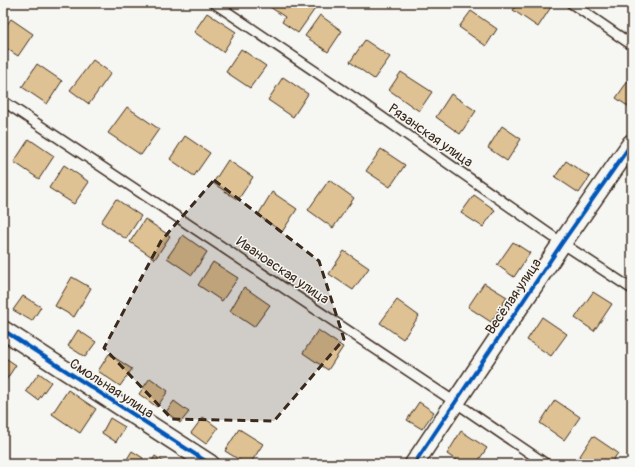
<svg xmlns="http://www.w3.org/2000/svg" width="635" height="467" font-family="Pangolin,sans-serif">
  <style>
    .building { fill: #dfc293; stroke: #3b2a1e }
    .lines { fill: none; stroke-linecap: round; stroke-linejoin: round }
    .lane-casing { stroke: #3b2a1e; stroke-width: 12 }
    .street-casing { stroke: #3b2a1e; stroke-width: 21 }
    .lane { stroke: #f6f6f2; stroke-width: 9 }
    .street { stroke: #f6f6f2; stroke-width: 18 }
    .cycleway-casing { stroke: #f6f6f2; stroke-width: 6 }
    .cycleway { stroke: #0057b8; stroke-width: 4 }
    .marked { fill: #3b2a1e; fill-opacity: 0.2; stroke: #3b2a1e; stroke-width: 3; stroke-dasharray: 8 5; stroke-linejoin: round }
    .labels { text-anchor: middle; stroke-width: 3; stroke-linejoin: round; paint-order: stroke }
    .street-label { font-size: 14px; fill: #3b2a1e; stroke: #f6f6f2 }
  </style>
  <rect width="100%" height="100%" fill="#f6f6f2"/>
  <filter id="ink" filterUnits="userSpaceOnUse"><feTurbulence type="fractalNoise" baseFrequency=".025" numOctaves="2"/><feDisplacementMap in="SourceGraphic" scale="8" xChannelSelector="R" yChannelSelector="G"/><feConvolveMatrix kernelMatrix="1 2 1 2 8 2 1 2 1" color-interpolation-filters="sRGB"/></filter>
  <g filter="url(#ink)">
    <path class="building" d="M264,3H319L298,33L282,22L285,17Z
      M518,3H552L553,4L538,27L513,10Z
      M471,11L497,29L486,46L459,27Z
      M207,13L236,32L223,52L194,32Z
      M320,15L342,31L328,52L305,36Z
      M11,19L33,34L18,56L3,46V30Z
      M365,40L390,57L374,79L350,62Z
      M241,49L266,66L250,88L226,72Z
      M93,60L111,73L89,104L70,90Z
      M37,64L62,81L47,104L22,87Z
      M401,72L432,92L419,111L389,90Z
      M632,75V109L616,98Z
      M283,77L308,94L293,117L268,100Z
      M451,94L476,111L460,134L436,117Z
      M127,107L159,129L141,155L108,133Z
      M502,126L521,139L507,161L488,148Z
      M185,136L210,153L194,176L170,159Z
      M29,139L54,156L39,179L14,162Z
      M381,149L405,165L390,187L366,171Z
      M228,160L253,177L238,200L213,183Z
      M566,161L590,177L579,193L555,177Z
      M64,165L89,182L74,204L49,188Z
      M329,180L354,198L333,228L308,210Z
      M272,192L297,209L282,232L258,215Z
      M474,195L495,210L483,227L461,213Z
      M116,199L141,216L126,239L101,222Z
      M145,219L170,236L155,259L130,242Z
      M183,235L207,252L192,275L167,258Z
      M513,242L530,253L514,277L497,265Z
      M344,251L369,268L353,290L329,274Z
      M213,262L238,278L222,301L198,285Z
      M72,277L91,288L74,317L55,306Z
      M484,283L507,297L491,322L468,307Z
      M244,287L270,305L254,327L230,311Z
      M593,292L612,304L594,331L575,318Z
      M23,296L41,307L32,321L13,310Z
      M397,300L419,316L403,339L380,323Z
      M542,317L567,334L551,356L527,340Z
      M78,330L96,342L85,357L68,346Z
      M318,330L343,347L328,370L303,353Z
      M109,354L132,369L120,386L98,371Z
      M4,357L16,365L4,383L3,382Z
      M39,373L51,382L38,400L26,391Z
      M150,378L168,391L157,407L139,394Z
      M68,390L96,409L80,433L52,414Z
      M555,400L580,417L564,440L540,423Z
      M174,401L189,412L180,423L166,412Z
      M419,402L434,412L422,429L407,420Z
      M203,417L218,428L206,444L191,433Z
      M110,418L125,427L116,442L102,433Z
      M239,429L263,444L250,464H246L225,451Z
      M461,431L487,448L476,464H462L447,454Z
      M593,436L618,453L610,464H586L578,459Z
      M132,451L143,458L139,464H124Z
      M155,456L167,464H150Z
      M370,459L379,464H367Z"/>
    <g class="lines">
      <defs>
        <path id="lane" d="M214,3L356,99L562,243L632,289
          M571,3L632,45
          M3,101L455,402L546,464"/>
        <path id="street" d="M3,330L210,464
          M414,464L562,243L632,143"/>
      </defs>
      <use href="#lane" class="lane-casing"/>
      <use href="#street" class="street-casing"/>
      <use href="#lane" class="lane"/>
      <use href="#street" class="street"/>
      <defs>
        <path id="cycleway" d="M3,330L210,464
          M414,464L562,243L632,143"/>
      </defs>
      <use href="#cycleway" class="cycleway-casing"/>
      <use href="#cycleway" class="cycleway"/>
    </g>
  </g>
  <path class="marked" d="M214,180L319,261L344,339L274,421L172,419L104,348L161,241Z"/>
  <g class="labels">
    <g class="street-label">
      <text transform="translate(431 135) rotate(35)" y="5">Рязанская улица</text>
      <text transform="translate(283 270) rotate(34)" y="5">Ивановская улица</text>
      <text transform="translate(513 296) rotate(-56)" y="5">Весёлая улица</text>
      <text transform="translate(112 388) rotate(33)" y="5">Смольная улица</text>
    </g>
  </g>
  <rect width="635" height="467" fill="none" stroke="#f6f6f2" stroke-width="16"/>
  <rect x="8" y="8" width="619" height="451" fill="none" stroke="#3b2a1e" stroke-width="1.5" filter="url(#ink)"/>
</svg>
